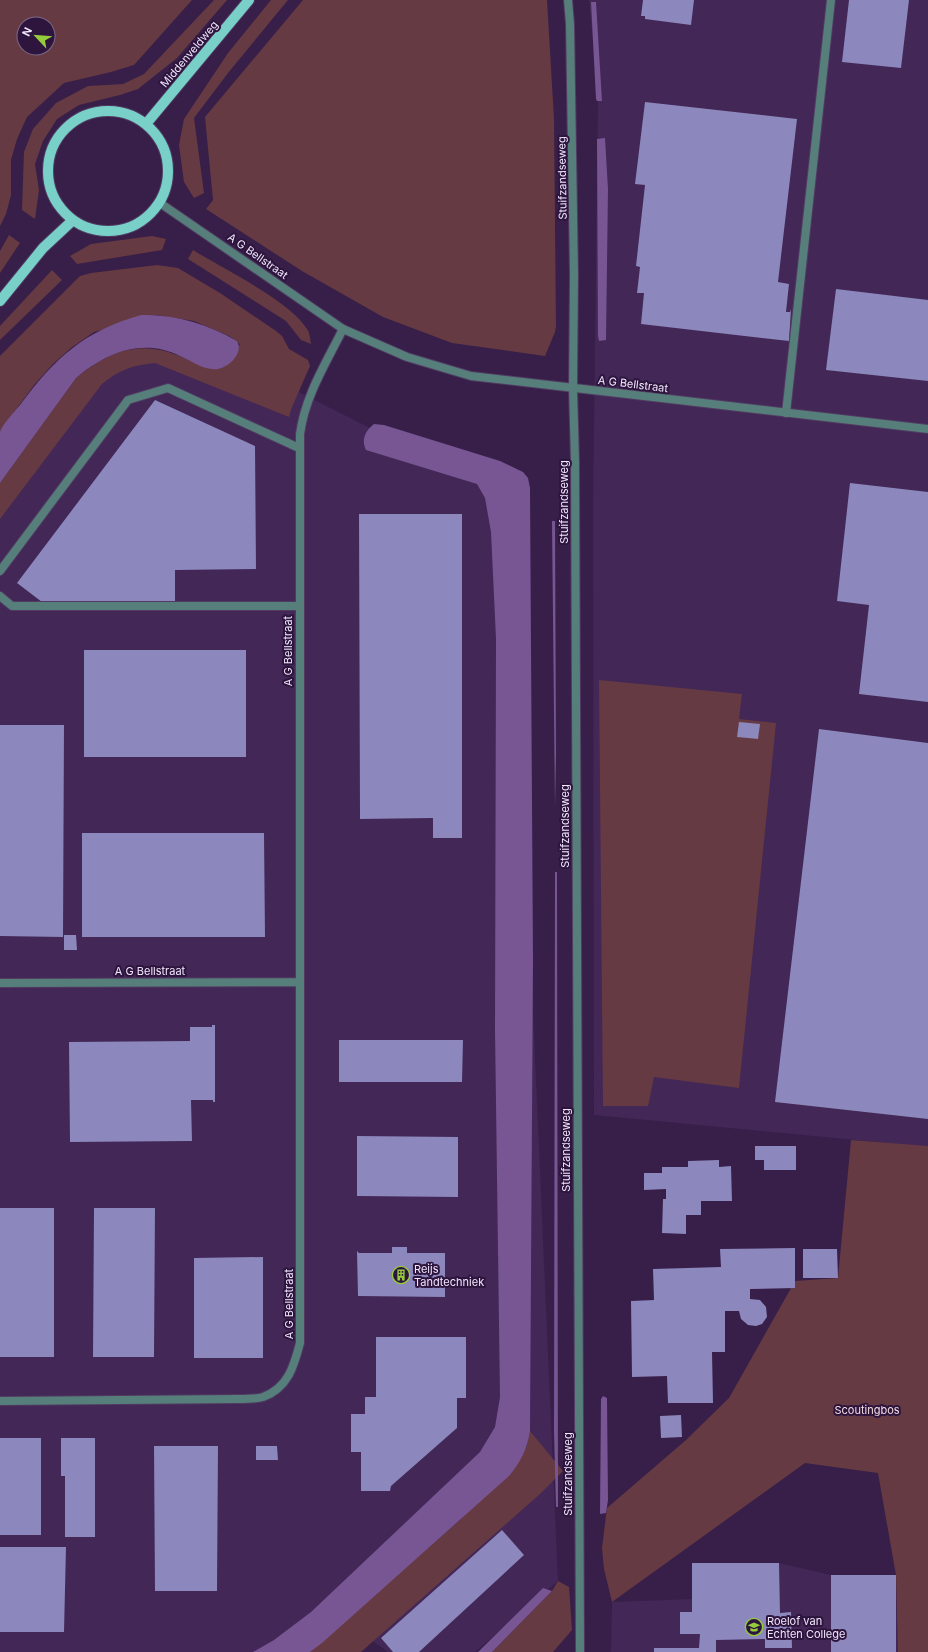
<svg xmlns="http://www.w3.org/2000/svg" width="928" height="1652" font-family="Inter,sans-serif">
  <style>
    .built { fill: #422757 }
    .green { fill: #663a42; fill-rule: evenodd }
    .water { fill: #775693 }
    .building { fill: #8c87bc }
    .lines { fill: none; stroke-linecap: round; stroke-linejoin: round }
    .service-casing { stroke: #513b62; stroke-width: 10 }
    .minor-casing { stroke: #513b62; stroke-width: 10 }
    .tertiary-casing { stroke: #513b62; stroke-width: 10 }
    .primary-casing { stroke: #513b62; stroke-width: 12 }
    .service { stroke: #567e7a; stroke-width: 8 }
    .minor { stroke: #567e7a; stroke-width: 8 }
    .tertiary { stroke: #567e7a; stroke-width: 8 }
    .primary { stroke: #79d0c8; stroke-width: 10 }
    .labels { text-anchor: middle; stroke-width: 4; stroke-linejoin: round; paint-order: stroke }
    .street-label { font-size: 11px; fill: #f1e6fc; stroke: #2d153e }
    .poi-label { font-size: 11px; fill: #f1e6fc; stroke: #2d153e; text-anchor: start }
    .park-label { font-size: 11px; fill: #f3dcdf; stroke: #2d153e }
  </style>
  <rect width="100%" height="100%" fill="#371f49"/>
  <path class="built" d="M589,0H928V1147L594,1115L593,509L598,98Z
    M219,352L394,440L510,488L558,1581L475,1652H388L330,1611L270,1652H0V457L72,362Z
    M692,1563H779L831,1575H896L898,1652H611L612,1602L692,1599Z"/>
  <path class="green" d="M0,0H192L134,65L111,72L64,83L27,117L17,139L11,160V195L6,214L0,226ZM24,24H48V48H24Z
    M214,0H227L177,58L138,89L120,95L79,105L57,119L43,141L35,164L39,190L35,219L22,210L24,152L33,129L56,103L88,86L123,84L144,74Z
    M271,0H288L228,73L194,118L204,193L194,198L184,182L179,145L184,119L228,53Z
    M303,0H547L554,119L556,326L555,332L545,356L452,343L383,317L302,271L206,209L213,200L205,117Z
    M9,235L20,243L0,273V251Z
    M152,236L166,239L162,250L77,264L70,256L91,244Z
    M193,250C222,268 290,301 307,329C310,333 310,339 311,344L301,340L286,321L188,259Z
    M157,265L178,268L220,293L276,331L282,336L289,349L308,360L310,366L292,407L289,417L155,363C133,365 119,370 102,384L0,519V483L76,378C115,346 148,338 194,363L240,345L237,341L229,336L194,321L157,315L94,332L71,348L53,364L35,384L0,431V356L80,276L91,273Z
    M52,270L62,280L0,340V326Z
    M599,680L742,694L739,719L776,723L739,1088L654,1077L648,1106H603Z
    M851,1140L928,1146V1652H898L896,1575L878,1473L805,1463L612,1602L604,1569L602,1548L607,1508L686,1440L729,1398L795,1281L838,1278Z
    M530,1431L563,1471L540,1494L361,1652H310L460,1520L526,1448Z
    M558,1581L569,1587L572,1630L553,1652H492L552,1591Z"/>
  <path class="water" d="M591,2H596L602,101H597L596,99Z
    M605,138L608,189L606,340L599,341L598,336L597,139Z
    M141,315C175,314 208,324 237,341C244,353 229,367 218,369C204,371 192,361 180,356C143,337 105,353 76,378L0,483C0,470 0,443 0,432C2,425 15,411 20,405C55,358 84,331 141,315Z
    M374,424L384,425L500,461L523,472L528,478L530,488L533,960L530,1431C527,1449 521,1462 509,1476L322,1643L310,1652H253L274,1640L311,1612L480,1452L495,1427L500,1397L495,1030L496,639L491,532L485,498L477,484L366,450C361,440 365,431 374,424Z
    M552,521H555L556,755L555,808Z
    M555,872H557L558,1507H556L554,1432Z
    M603,1396L607,1398L608,1500L606,1513L600,1514L601,1399Z
    M543,1588L552,1591L492,1652H478Z"/>
  <path class="building" d="M643,0H694L691,25L645,19V16H641Z
    M849,0H909L901,68L842,62Z
    M645,102L797,119L778,282L789,284L786,312H790L791,309L789,341L641,324L644,293H637L640,267L636,266L645,185L635,184Z
    M836,289L928,300V381L826,370Z
    M155,400L255,446L256,569L175,570V601L42,602L17,583Z
    M850,483L928,492V702L859,694L869,605L837,601Z
    M359,514H462V838H433V818L360,819Z
    M84,650H246V757H84Z
    M739,722L760,724L758,739L737,737Z
    M0,725H64L63,937L0,936Z
    M819,729L928,743V1119L775,1102Z
    M82,833H264L265,937H82Z
    M64,935H76L77,950H64Z
    M212,1025H215V1102H213V1100H191L192,1141L70,1142L69,1042L190,1041V1027H212Z
    M339,1040H463L462,1082H339Z
    M357,1136L458,1137V1197L357,1196Z
    M755,1146H796V1170H764V1160H755Z
    M719,1160V1167L731,1166L732,1201H701V1215H686V1234L662,1233L663,1199H666V1189L644,1190V1173H662V1167H688V1161Z
    M0,1208H54V1357H0Z
    M94,1208H155L154,1357H93Z
    M392,1247H407V1253H445V1297L358,1296L357,1251L359,1253H392Z
    M795,1248V1288L750,1289V1299L760,1300L766,1307L767,1317L762,1324L756,1326L748,1325L741,1319L739,1311H725V1352H712L713,1403H668L667,1376L632,1377L631,1301L654,1300L653,1269L721,1267L720,1249Z
    M803,1249H837L838,1278H803Z
    M263,1257V1358H194V1258Z
    M376,1337H466V1398H457V1428L391,1486L390,1491H361V1452H351V1414H365V1397H376Z
    M681,1415L682,1437L661,1438L660,1416Z
    M0,1438H41V1535H0Z
    M61,1438H95V1537H65V1476H61Z
    M154,1446H218L217,1591H155Z
    M256,1446H277L278,1460H256Z
    M502,1530L524,1555L419,1652H393L381,1638Z
    M0,1547H66L64,1632H0Z
    M692,1563H779L780,1613L791,1612L792,1648H765V1639L716,1640V1652H654V1648H699L700,1634H680V1612H692Z
    M831,1575H896V1652H831Z"/>
  <g class="lines">
    <defs>
      <path id="service" d="M786,413L831,0
        M0,571L128,400L168,388L299,448
        M0,596L12,606H299"/>
      <path id="minor" d="M568,0L570,24L574,275L573,388L575,461L580,1652
        M0,983L300,982
        M0,1401L238,1399C246,1399 256,1399 263,1397C288,1388 294,1366 300,1343V434C305,396 326,363 343,329"/>
      <path id="tertiary" d="M160,203L343,329L407,357L471,376L928,429"/>
      <path id="primary" d="M48 171a60 60 0 1 1 120 0a60 60 0 1 1-120 0Z
        M146,124L249,0
        M0,301L43,248L72,221"/>
    </defs>
    <use href="#service" class="service-casing"/>
    <use href="#minor" class="minor-casing"/>
    <use href="#tertiary" class="tertiary-casing"/>
    <use href="#primary" class="primary-casing"/>
    <use href="#service" class="service"/>
    <use href="#minor" class="minor"/>
    <use href="#tertiary" class="tertiary"/>
    <use href="#primary" class="primary"/>
  </g>
  <defs>
    <symbol id="building-ring" viewBox="-11 -11 22 22"><circle r="9.5" fill="#2d153e" stroke="#95cc3a" stroke-width="1.5"/><path d="M-4-6H4V6H1V3H-1V6H-4ZM-2.5-4.3h1.7v1.8h-1.7ZM.8-4.3h1.7v1.8H.8ZM-2.5-1h1.7V.8h-1.7ZM.8-1h1.7V.8H.8Z" fill="#95cc3a"/></symbol>
    <symbol id="school-ring" viewBox="-11 -11 22 22"><circle r="9.5" fill="#2d153e" stroke="#95cc3a" stroke-width="1.5"/><path d="M0-5L7-2L0 1L-7-2ZM-4 1L0 2.5L4 1V4Q0 6-4 4Z" fill="#95cc3a"/></symbol>
  </defs>
  <g fill-rule="evenodd">
    <use href="#building-ring" x="391" y="1265" width="20" height="20"/>
    <use href="#school-ring" x="744" y="1617" width="20" height="20"/>
  </g>
  <g class="labels">
    <g class="street-label">
      <text transform="translate(189 54) rotate(-50)" y="4">Middenveldweg</text>
      <text transform="translate(562 178) rotate(-91)" y="4">Stuifzandseweg</text>
      <text transform="translate(258 256) rotate(35)" y="4">A G Bellstraat</text>
      <text transform="translate(633 384) rotate(7)" y="4">A G Bellstraat</text>
      <text transform="translate(564 502) rotate(-90)" y="4">Stuifzandseweg</text>
      <text transform="translate(288 651) rotate(-90)" y="4">A G Bellstraat</text>
      <text transform="translate(565 826) rotate(-90)" y="4">Stuifzandseweg</text>
      <text x="150" y="975">A G Bellstraat</text>
      <text transform="translate(566 1150) rotate(-90)" y="4">Stuifzandseweg</text>
      <text transform="translate(289 1304) rotate(-90)" y="4">A G Bellstraat</text>
      <text transform="translate(568 1474) rotate(-90)" y="4">Stuifzandseweg</text>
    </g>
    <g class="poi-label">
      <text x="414" y="1273">Reijs<tspan x="414" dy="13">Tandtechniek</tspan></text>
      <text x="767" y="1625">Roelof van<tspan x="767" dy="13">Echten College</tspan></text>
    </g>
    <g class="park-label">
      <text x="867" y="1414">Scoutingbos</text>
    </g>
  </g>
  <g transform="translate(36 36) rotate(296)"><circle r="19" fill="#2d153e" stroke="#7b698a"/>
  <path d="M0-3L7 15L0 10L-7 15Z" fill="#95cc3a"/>
  <text y="-6" font-size="11" font-weight="bold" text-anchor="middle" fill="#f1e6fc">N</text>
  </g>
</svg>
